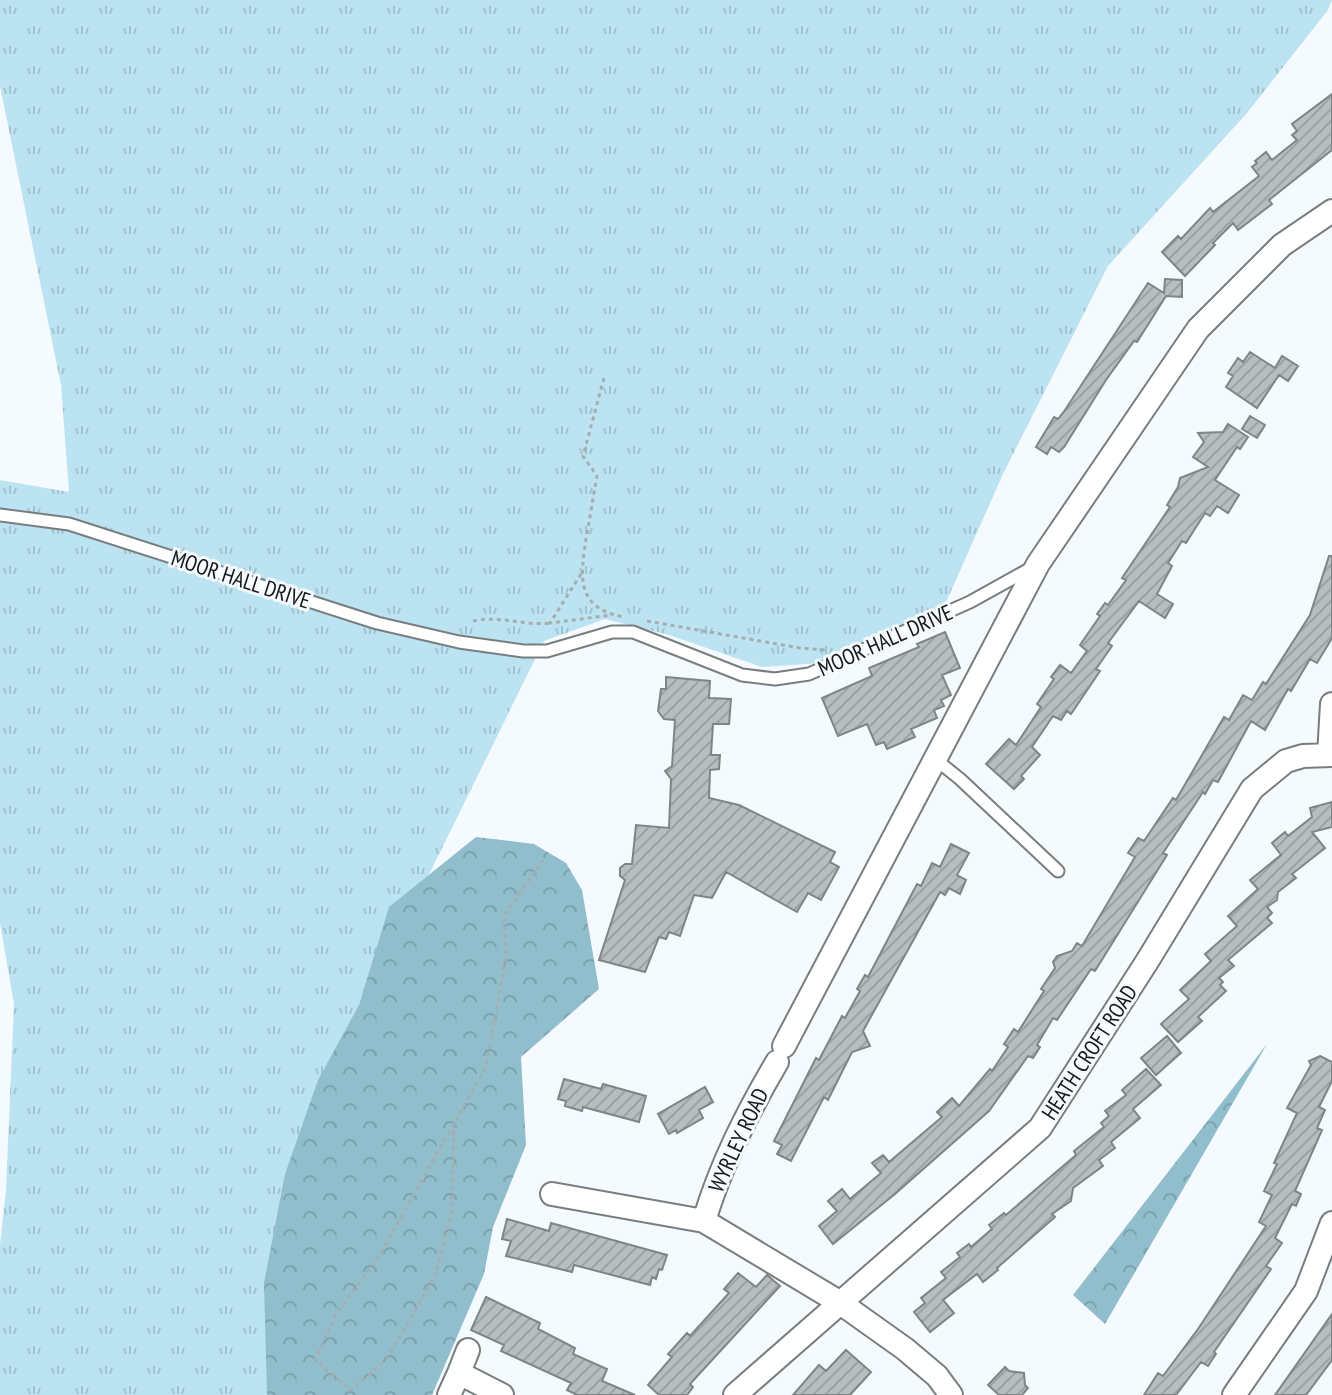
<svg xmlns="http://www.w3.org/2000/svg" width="1332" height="1395" font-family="'PT Sans Narrow',sans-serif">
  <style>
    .grass { fill: url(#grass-tufts) }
    .forest { fill: url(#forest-crowns) }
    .building { fill: url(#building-hatch); stroke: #7f8587; stroke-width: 2 }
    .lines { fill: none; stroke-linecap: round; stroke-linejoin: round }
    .service-casing { stroke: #787e80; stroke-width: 15 }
    .minor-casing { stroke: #787e80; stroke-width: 26 }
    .path { stroke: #a7acae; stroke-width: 3; stroke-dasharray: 4 4; stroke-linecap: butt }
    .service { stroke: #fff; stroke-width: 11 }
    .minor { stroke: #fff; stroke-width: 22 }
    .labels { text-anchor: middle; stroke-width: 6; stroke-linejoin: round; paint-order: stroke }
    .street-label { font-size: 22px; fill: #151718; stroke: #f4fafd }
  </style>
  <defs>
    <pattern id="grass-tufts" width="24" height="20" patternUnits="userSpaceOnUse" patternTransform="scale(2)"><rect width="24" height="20" fill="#bce3f1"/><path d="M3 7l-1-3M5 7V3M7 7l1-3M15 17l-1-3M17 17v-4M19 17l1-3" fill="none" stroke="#a1c2ce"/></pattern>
    <pattern id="forest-crowns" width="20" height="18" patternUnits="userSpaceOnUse" patternTransform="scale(2)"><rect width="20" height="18" fill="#91becd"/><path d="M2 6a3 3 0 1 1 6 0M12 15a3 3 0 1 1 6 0" fill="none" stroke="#7ca3af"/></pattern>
    <pattern id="building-hatch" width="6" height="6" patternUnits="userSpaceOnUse" patternTransform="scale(2)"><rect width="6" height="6" fill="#b8bec0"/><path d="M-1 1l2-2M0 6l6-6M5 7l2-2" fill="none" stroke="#9da3a4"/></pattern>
  </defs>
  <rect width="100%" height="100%" fill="#f4fafd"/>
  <path class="grass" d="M0,0H1332L1328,10L1247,113L1108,266L1003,474L943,609L820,663L762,667L669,635L605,619L544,641L413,907L269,1395H0V1245L6,1189L14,1004L0,923V480L69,492L61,385L0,86Z"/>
  <path class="forest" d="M476,837L534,844L566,863L582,890L599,989L521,1057L526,1145L493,1227L484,1274L432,1395H267L264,1283L285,1174L318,1080L359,1005L389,907Z
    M1267,1044L1105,1324L1073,1295Z"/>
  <path class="building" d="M1332,94V150L1269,200L1272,204L1238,230L1233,223L1213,243L1215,245L1185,276L1162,252L1178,236L1181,239L1210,208L1213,212L1259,176L1252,167L1257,163L1255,161L1266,152L1272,160L1297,140L1292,135L1297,131L1292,124Z
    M1165,279L1182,280V297L1166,296L1137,342L1134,341L1106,380L1064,447L1059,452L1051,447L1047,454L1036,447L1054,417L1058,419L1065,410L1148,283L1164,293Z
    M1250,352L1275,368L1282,356L1298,366L1288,381L1279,375L1257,408L1226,387L1233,376L1228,373L1238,358L1243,362Z
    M1250,416L1265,425L1257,438L1242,429Z
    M1228,424L1248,437L1240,449L1237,447L1215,480L1239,495L1228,513L1217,506L1210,516L1205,513L1186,543L1182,541L1168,563L1172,566L1157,594L1173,604L1165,618L1139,601L1108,643L1112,646L1096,669L1100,671L1071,714L1067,711L1061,720L1053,716L1032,747L1040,755L1021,776L1024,779L1014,789L986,764L1009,739L1016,745L1041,707L1037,704L1054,679L1051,677L1060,665L1071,673L1087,651L1080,645L1100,616L1097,614L1105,603L1108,605L1126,580L1122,578L1170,507L1167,505L1178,487L1180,478L1208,467L1193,457L1204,442L1198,433L1223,432Z
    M1329,556H1332V638L1317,663L1310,659L1291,691L1288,689L1265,730L1251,721L1218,782L1213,780L1205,794L1203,792L1163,853L1167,855L1095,971L1091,969L1057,1020L1053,1018L1037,1045L1040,1047L1033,1058L1028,1056L989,1111L895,1194L833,1244L819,1226L837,1211L828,1201L842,1189L850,1199L881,1173L872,1163L883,1155L889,1162L942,1117L937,1112L952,1098L959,1106L990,1069L992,1071L1008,1047L1004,1044L1014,1029L1018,1032L1044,991L1041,989L1055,968L1053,962L1057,956L1072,951L1077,943L1082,946L1135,857L1128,853L1138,838L1144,841L1173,798L1176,800L1224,717L1229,720L1243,695L1252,700L1263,682L1266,684L1310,615Z
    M945,632L960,668L942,675L951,695L941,700L944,706L934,710L937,718L911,729L915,737L887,749L884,742L876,745L867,724L838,736L822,698L872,676L869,668L919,647L917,644Z
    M666,677L710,681L709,698L731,699L729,724H713L711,755H720L719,769L710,770L709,798L739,805L835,852L830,862L839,867L821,900L808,893L797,912L726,872L712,898L694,895L680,936L669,932L666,939L659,937L645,972L599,960L625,880L620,876V868L625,864H632L636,825L669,828L671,779L665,771L672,766L675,720L664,719L658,711L661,689H666Z
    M1332,802V827L1312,832L1325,848L1292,874L1296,878L1278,892L1277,900L1267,907L1272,913L1267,918L1272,923L1228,960L1234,966L1219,978L1223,982L1220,985L1226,991L1198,1017L1202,1021L1178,1042L1161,1024L1189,999L1180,990L1211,961L1205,954L1237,926L1228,916L1258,889L1250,880L1281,855L1272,843L1285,832L1288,836L1312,817L1310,808Z
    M951,844L969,853L957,875L966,880L960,894L949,888L945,895L940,892L863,1031L870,1046L852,1052L828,1100L824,1097L791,1161L777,1154L782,1145L774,1141L816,1058L819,1060L842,1016L845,1018L860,991L857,989L865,975L868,977L917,884L921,886L932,863L940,867Z
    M1167,1036L1181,1053L1156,1075L1141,1058Z
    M1320,1056L1332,1062V1081L1319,1107L1325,1110L1317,1128L1322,1130L1295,1191L1301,1194L1296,1206L1292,1204L1275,1238L1282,1243L1266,1266L1271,1269L1214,1352L1216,1354L1208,1366L1201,1362L1176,1395H1144L1158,1373L1163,1376L1198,1329L1266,1226L1259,1222L1272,1195L1264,1191L1277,1164L1274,1163L1297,1113L1287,1108L1311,1065L1309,1061Z
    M1146,1069L1161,1085L1133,1109L1140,1118L1111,1142L1115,1148L1099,1160L1103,1166L1073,1188L1071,1201L1052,1214L1055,1217L997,1268L998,1270L983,1282L977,1274L943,1300L954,1313L930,1332L914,1312L925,1303L921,1298L946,1278L941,1272L960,1257L957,1253L969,1244L971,1247L992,1229L989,1225L1004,1213L1006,1215L1076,1155L1074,1151L1104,1127L1101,1123L1109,1116L1105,1111L1126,1095L1122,1090Z
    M564,1079L601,1089L603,1084L646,1096L639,1122L583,1107L582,1111L565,1106L566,1101L558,1099Z
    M705,1087L713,1102L699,1110L703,1118L677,1133L676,1130L669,1134L658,1114Z
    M507,1219L549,1231L551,1223L667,1255L662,1270L659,1269L656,1279L652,1277L650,1285L574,1265L572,1272L506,1256L511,1241L502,1239Z
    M738,1273L756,1287L767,1275L780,1286L690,1384L693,1387L687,1395H659L648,1385L672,1357L668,1354L687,1333L690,1336L729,1293L724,1289Z
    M486,1297L540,1323L538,1329L575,1348L573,1354L607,1369L602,1381L635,1395H577L567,1390L571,1383L501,1351L504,1345L471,1330Z
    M1332,1314V1360L1306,1395H1275Z
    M846,1350L871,1372L850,1395H793L819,1365L826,1371Z
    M1005,1367L1009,1371L1024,1373L1025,1385L1028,1388L1022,1395H999L988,1385Z"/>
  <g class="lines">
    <defs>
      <path id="service" d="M0,515L69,524L377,623L459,642L523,651H547L612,632H633L742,675L775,679L809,674L970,602L1033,567
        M935,759L960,779L1058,871"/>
      <path id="minor" d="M1329,755L1332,704
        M784,1046L1038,564L1198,329L1282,245L1332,211
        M552,1194L704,1221L839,1302L905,1349L937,1376L951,1395
        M704,1221C721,1164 747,1113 777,1062
        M459,1373L468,1350
        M449,1395L459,1373L502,1395
        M735,1395L1040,1128L1148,960L1252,789L1286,761L1303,756L1332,755
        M1234,1395L1306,1291L1332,1223"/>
    </defs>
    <use href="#service" class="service-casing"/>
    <use href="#minor" class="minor-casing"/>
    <path class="path" d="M604,378L583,456L597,476C593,497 590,518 586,539C580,578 576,608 624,617
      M581,574L550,623L612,615
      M473,621C499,615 523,626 550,623
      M647,621L800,648L825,650
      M454,1123L452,1211L435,1276L386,1360L351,1390L315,1360L336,1314L379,1256L486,1067L506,957L504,916L543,860"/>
    <use href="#service" class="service"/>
    <use href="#minor" class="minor"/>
  </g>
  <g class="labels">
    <g class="street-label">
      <text transform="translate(241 579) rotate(18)" y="8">MOOR HALL DRIVE</text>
      <text transform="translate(885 640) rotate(-24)" y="8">MOOR HALL DRIVE</text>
      <text transform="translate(1089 1052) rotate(-57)" y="8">HEATH CROFT ROAD</text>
      <text transform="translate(738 1140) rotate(-65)" y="8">WYRLEY ROAD</text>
    </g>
  </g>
</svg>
